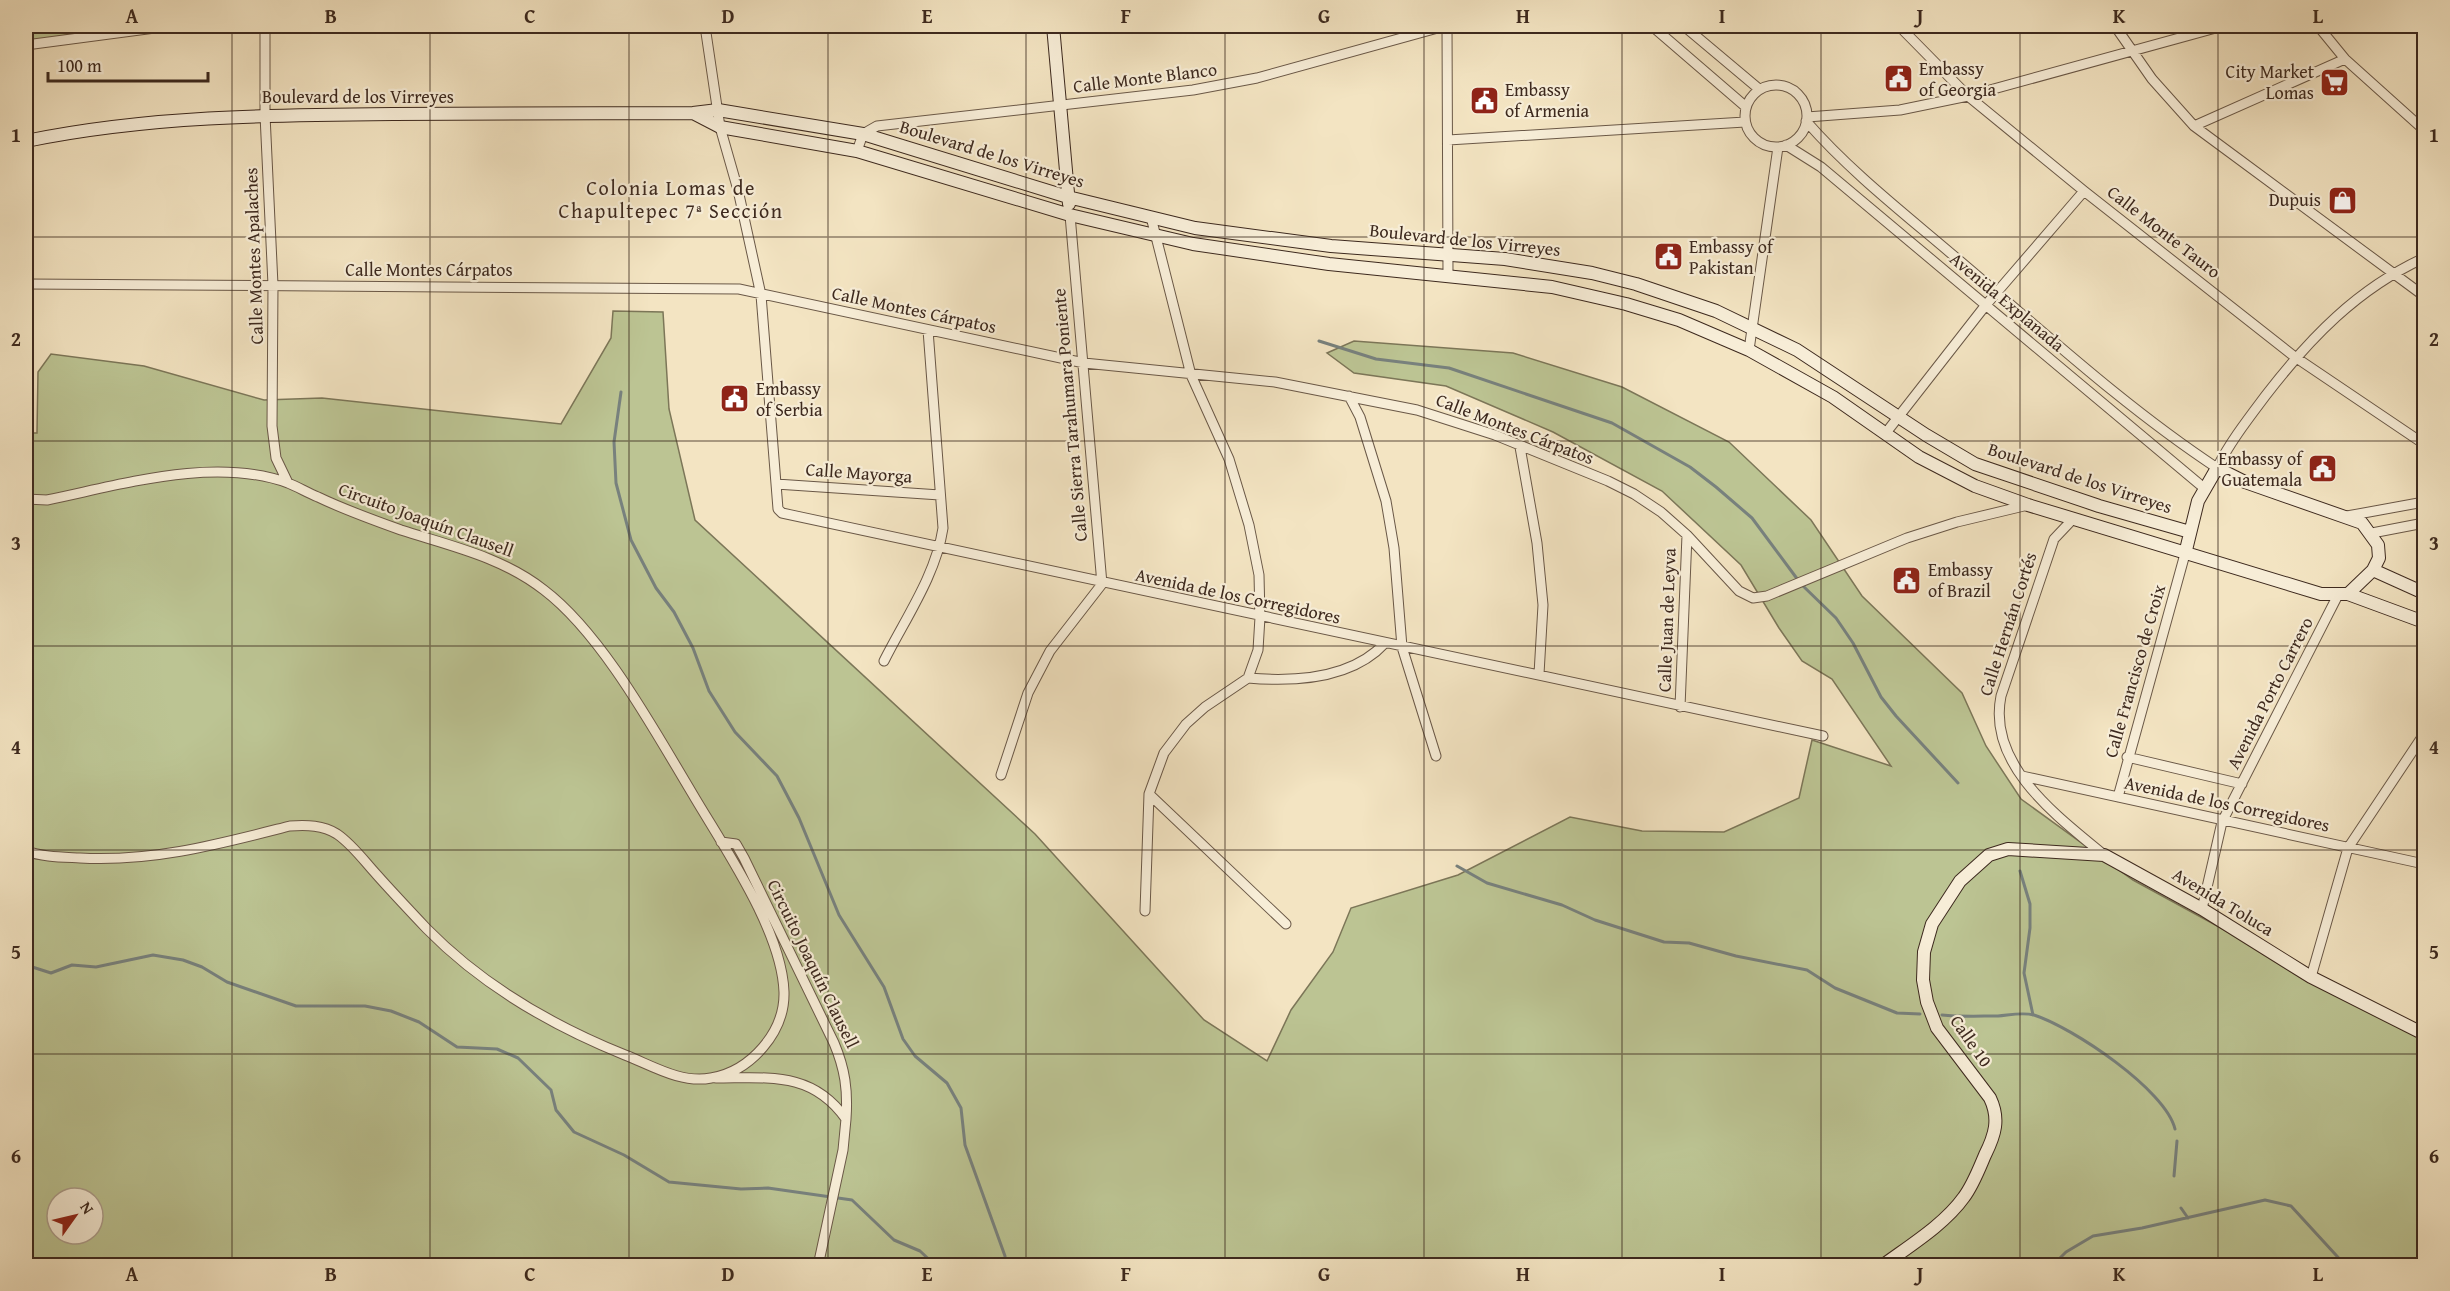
<svg xmlns="http://www.w3.org/2000/svg" width="2450" height="1291" font-family="'Gentium Book Plus',serif">
  <style>
    .green { fill: #bcc493; stroke: #7c7658; stroke-width: 1.5; fill-rule: evenodd }
    .lines { fill: none; stroke-linecap: round; stroke-linejoin: round }
    .stream { stroke: #78817d; stroke-width: 3 }
    .street-casing { stroke: #6a5847; stroke-width: 11 }
    .secondary-casing { stroke: #3d291e; stroke-width: 14 }
    .street { stroke: #f7edd7; stroke-width: 9 }
    .secondary { stroke: #f7edd7; stroke-width: 12 }
    .grid { fill: none; stroke: #3d291e; stroke-width: 1.5; stroke-opacity: 0.55 }
    .labels { text-anchor: middle; stroke-width: 4.5; stroke-linejoin: round; paint-order: stroke }
    .poi-label { font-size: 18px; fill: #3d291e; stroke: #f7edd7; text-anchor: start }
    .street-label { font-size: 18px; fill: #3d291e; stroke: #f7edd7 }
    .neighbourhood-label { font-size: 20px; letter-spacing: 1.5px; fill: #3d291e; stroke: #f7edd7 }
    .neatline { fill: none; stroke: #3d291e; stroke-width: 2 }
    .grid-label { font-size: 20px; text-anchor: middle; font-weight: bold; fill: #3d291e }
  </style>
  <rect width="100%" height="100%" fill="#f3e4c2"/>
  <filter id="stains"><feTurbulence type="fractalNoise" baseFrequency=".00333" numOctaves="4"/><feColorMatrix values="0 0 0 0 .2 0 0 0 0 .09 0 0 0 0 .02 0 0 0 .5 -.17"/></filter>
  <radialGradient id="worn" r=".72"><stop offset=".6" stop-color="#630" stop-opacity="0"/><stop offset="1" stop-color="#630" stop-opacity=".3"/></radialGradient>
  <path class="green" d="M26,26H121L26,42Z
    M613,311L663,312L669,409L695,520L1035,834L1204,1020L1267,1061L1291,1010L1333,952L1351,908L1458,875L1570,817L1642,831L1724,832L1799,798L1812,740L1891,766L1832,679L1802,661L1779,628L1741,565L1662,491L1553,432L1446,386L1354,373L1327,353L1354,341L1513,353L1622,387L1729,442L1811,520L1862,596L1962,693L1986,746L2021,799L2133,880L2424,1039V1265L26,1266V433H37L38,372L51,354L144,366L264,400L322,398L561,424L611,338ZM57,1198H93V1234H57Z"/>
  <g class="lines">
    <path class="stream" d="M1319,341L1376,359L1449,368L1612,423L1690,467L1716,487L1752,518L1798,580
      M621,392L614,442L616,483L631,540L656,588L674,612L693,648L709,691L735,732L777,776L799,818L839,915L884,987L903,1039L915,1056L947,1083L961,1108L965,1145L1005,1256V1266
      M1802,585L1836,618L1853,643L1881,697L1896,716L1958,783
      M1457,866L1487,883L1562,905L1595,920L1664,942L1689,943L1736,956L1807,970L1835,988L1897,1013L1920,1014
      M2020,871L2030,904V928L2024,973L2033,1015
      M26,965L51,973L72,965L96,967L153,955L183,960L202,967L227,982L296,1006H365L391,1011L419,1022L457,1047L497,1049L518,1058L551,1090L556,1110L574,1132L624,1155L669,1182L741,1189L768,1188L852,1200L894,1240L920,1251L936,1266
      M1942,1015C1960,1017 1980,1016 1998,1016C2010,1015 2022,1012 2034,1015C2072,1027 2166,1090 2175,1129
      M2174,1176L2177,1141
      M2181,1208L2188,1218
      M2052,1266L2066,1252L2093,1236L2142,1228L2265,1200L2291,1206L2346,1266"/>
    <defs>
      <path id="street" d="M265,26V115L273,285L272,426L276,458L288,483
        M705,26L720,127L738,190L761,295L778,509L782,513L1823,736
        M1447,26L1448,275
        M1652,26L1746,107
        M1684,26L1759,89
        M1899,26L1968,96L2084,191L2295,357L2424,444
        M2115,26L2152,79L2194,126L2424,296
        M2318,26L2345,59L2424,130
        M26,45L170,26
        M1745 116a31 31 0 1 1 62 0a31 31 0 1 1-62 0Z
        M1807,117L1900,110L1968,96L2223,26
        M1806,121C1854,176 1914,221 1968,268C2049,337 2129,410 2217,468C2230,442 2248,419 2266,395C2310,338 2357,289 2424,258
        M2194,126L2345,59
        M1448,140L1745,122
        M1786,145L1821,167L2204,488
        M857,151L863,134L877,126L1193,90L1257,78L1445,26
        M26,284L739,289L1084,363L1275,382L1417,410L1495,435L1608,481L1634,494L1661,512L1687,535L1739,591L1753,598L1767,596L1907,538L1957,522L2028,505
        M1749,350L1778,147
        M1349,396L1360,417L1386,501L1394,548L1402,647L1436,756
        M1885,434L1985,306L2084,191
        M1520,447L1537,543L1543,605L1539,674
        M776,484L940,495
        M26,499L47,500C121,485 214,456 288,483C298,487 308,493 318,497C345,510 373,520 401,530C451,546 502,557 544,590C602,634 654,730 692,793C723,846 782,930 784,992C785,1032 751,1071 711,1078C681,1084 651,1065 625,1055C553,1026 482,985 427,929C410,911 393,893 377,875C364,861 353,845 337,834C323,825 307,825 290,826C219,844 154,862 80,858C61,857 43,857 26,851
        M2347,516L2424,502
        M2072,520L2054,539L2001,696C1987,765 2057,816 2104,855
        M2372,533L2424,523
        M884,661C905,619 936,575 943,528L928,330
        M1248,678C1294,682 1352,679 1385,643
        M1680,707L1687,535
        M2127,757L2242,784
        M1001,775L1028,693L1050,651L1102,584L1070,215
        M2022,776L2424,864
        M1149,794L1286,924
        M2118,797L2185,554
        M721,842L736,844L744,858L834,1043C845,1069 848,1090 846,1119
        M2202,909L2222,822L2338,595
        M1145,911L1149,794L1164,753L1186,724L1205,707L1248,678L1258,650L1260,617L1259,575L1249,525L1229,459L1191,375L1151,217
        M2311,977L2348,848L2424,734
        M716,1078C769,1078 812,1071 846,1119L843,1150L818,1266"/>
      <path id="secondary" d="M1053,26L1069,204
        M693,113L720,127L857,151L1070,215L1193,244L1329,264L1552,287L1626,304L1679,320L1749,350L1833,397L1919,457L1975,486L2028,505L2321,594H2348L2373,570L2379,558L2378,545L2362,523L2245,482L2217,468L2198,501L2185,554
        M26,141C147,116 269,115 393,114C493,114 593,114 693,113L718,110L863,134L1068,197L1195,228L1331,246L1505,259L1592,273L1636,284L1716,311L1797,350L1926,435L1975,464L2099,506L2190,532
        M2373,570L2424,593
        M2348,594L2424,622
        M1882,1266C1909,1246 1944,1225 1964,1197C1973,1185 1979,1169 1985,1155C1995,1135 2000,1119 1990,1098L1937,1028L1927,1002L1923,980L1924,952L1932,924L1960,881L1989,855L2008,849L2104,855L2202,909L2311,977L2424,1034"/>
    </defs>
    <use href="#street" class="street-casing"/>
    <use href="#secondary" class="secondary-casing"/>
    <use href="#street" class="street"/>
    <use href="#secondary" class="secondary"/>
  </g>
  <path class="grid" d="M232,26V1266M430,26V1266M629,26V1266M828,26V1266M1026,26V1266M1225,26V1266M1424,26V1266M1622,26V1266M1821,26V1266M2020,26V1266M2218,26V1266M26,237H2424M26,441H2424M26,646H2424M26,850H2424M26,1054H2424"/>
  <defs>
    <symbol id="civic-square" viewBox="-11 -11 22 22"><rect x="-9" y="-9" width="18" height="18" rx="4" fill="#8f2418" stroke="#f7edd7"/><path d="M-.6-6.5H3V-4.5H.6V-3L4-1V1h2V6H-6V1h2V-1L-.6-3ZM-1.2 2.5V6h2.4V2.5Z" fill="#fff"/></symbol>
    <symbol id="supermarket-square" viewBox="-11 -11 22 22"><rect x="-9" y="-9" width="18" height="18" rx="4" fill="#8f2418" stroke="#f7edd7"/><path d="M-6-5.5h2.5l.6 2H6L4.5 2H-2.5L-4.4-4H-6ZM-1.5 3.2a1.3 1.3 0 1 0 .1 0ZM3 3.2a1.3 1.3 0 1 0 .1 0Z" fill="#fff"/></symbol>
    <symbol id="shop-square" viewBox="-11 -11 22 22"><rect x="-9" y="-9" width="18" height="18" rx="4" fill="#8f2418" stroke="#f7edd7"/><path d="M-5-2.5h2.3a2.7 3.5 0 0 1 5.4 0H5L5.5 6h-11ZM-1.5-2.5h3a1.5 2.3 0 0 0-3 0Z" fill="#fff"/></symbol>
  </defs>
  <g fill-rule="evenodd">
    <use href="#civic-square" x="1882" y="62" width="33" height="33"/>
    <use href="#supermarket-square" x="2318" y="66" width="33" height="33"/>
    <use href="#civic-square" x="1468" y="84" width="33" height="33"/>
    <use href="#shop-square" x="2326" y="184" width="33" height="33"/>
    <use href="#civic-square" x="1652" y="240" width="33" height="33"/>
    <use href="#civic-square" x="718" y="382" width="33" height="33"/>
    <use href="#civic-square" x="2306" y="452" width="33" height="33"/>
    <use href="#civic-square" x="1890" y="564" width="33" height="33"/>
  </g>
  <g class="labels">
    <g class="poi-label">
      <text x="1919" y="75">Embassy<tspan x="1919" dy="21">of Georgia</tspan></text>
      <text x="2314" y="78" text-anchor="end">City Market<tspan x="2314" dy="21">Lomas</tspan></text>
      <text x="1505" y="96">Embassy<tspan x="1505" dy="21">of Armenia</tspan></text>
      <text x="2321" y="206" text-anchor="end">Dupuis</text>
      <text x="1689" y="253">Embassy of<tspan x="1689" dy="21">Pakistan</tspan></text>
      <text x="756" y="395">Embassy<tspan x="756" dy="21">of Serbia</tspan></text>
      <text x="2302" y="465" text-anchor="end">Embassy of<tspan x="2302" dy="21">Guatemala</tspan></text>
      <text x="1928" y="576">Embassy<tspan x="1928" dy="21">of Brazil</tspan></text>
    </g>
    <g class="street-label">
      <text transform="translate(1145 78) rotate(-7)" y="6">Calle Monte Blanco</text>
      <text x="358" y="103">Boulevard de los Virreyes</text>
      <text transform="translate(992 154) rotate(17)" y="6">Boulevard de los Virreyes</text>
      <text transform="translate(2164 232) rotate(38)" y="6">Calle Monte Tauro</text>
      <text transform="translate(1465 240) rotate(6)" y="6">Boulevard de los Virreyes</text>
      <text transform="translate(254 256) rotate(-92)" y="6">Calle Montes Apalaches</text>
      <text x="429" y="276">Calle Montes Cárpatos</text>
      <text transform="translate(2007 302) rotate(40)" y="6">Avenida Explanada</text>
      <text transform="translate(914 310) rotate(12)" y="6">Calle Montes Cárpatos</text>
      <text transform="translate(1070 415) rotate(-95)" y="6">Calle Sierra Tarahumara Poniente</text>
      <text transform="translate(1515 429) rotate(21)" y="6">Calle Montes Cárpatos</text>
      <text transform="translate(859 473) rotate(4)" y="6">Calle Mayorga</text>
      <text transform="translate(2080 478) rotate(18)" y="6">Boulevard de los Virreyes</text>
      <text transform="translate(426 520) rotate(20)" y="6">Circuito Joaquín Clausell</text>
      <text transform="translate(1238 596) rotate(12)" y="6">Avenida de los Corregidores</text>
      <text transform="translate(1667 620) rotate(-88)" y="6">Calle Juan de Leyva</text>
      <text transform="translate(2008 624) rotate(-72)" y="6">Calle Hernán Cortés</text>
      <text transform="translate(2135 671) rotate(-74)" y="6">Calle Francisco de Croix</text>
      <text transform="translate(2270 693) rotate(-63)" y="6">Avenida Porto Carrero</text>
      <text transform="translate(2227 804) rotate(12)" y="6">Avenida de los Corregidores</text>
      <text transform="translate(2223 902) rotate(31)" y="6">Avenida Toluca</text>
      <text transform="translate(813 964) rotate(64)" y="6">Circuito Joaquín Clausell</text>
      <text transform="translate(1971 1041) rotate(55)" y="6">Calle 10</text>
    </g>
    <g class="neighbourhood-label">
      <text x="671" y="195">Colonia Lomas de<tspan x="671" dy="23">Chapultepec 7ª Sección</tspan></text>
    </g>
  </g>
  <rect width="2450" height="1291" fill="none" stroke="#f3e4c2" stroke-width="66"/>
  <g transform="translate(75 1216) rotate(56)"><circle r="28" fill="#f7edd7" stroke="#ad9f8d" stroke-width="1.5"/>
  <path d="M0-4.5L10 22L0 15L-10 22Z" fill="#8f2418"/>
  <text y="-9" font-size="16" font-weight="bold" text-anchor="middle" fill="#3d291e">N</text>
  </g>
  <path d="M48 72v9h160v-9" fill="none" stroke="#3d291e" stroke-width="3"/>
  <text x="57" y="72" font-size="18" fill="#3d291e" stroke="#f7edd7" stroke-width="4.5" paint-order="stroke">100 m</text>
  <rect x="33" y="33" width="2384" height="1225" class="neatline"/>
  <g class="grid-label">
    <text x="132" y="23">A</text>
    <text x="331" y="23">B</text>
    <text x="530" y="23">C</text>
    <text x="728" y="23">D</text>
    <text x="927" y="23">E</text>
    <text x="1126" y="23">F</text>
    <text x="1324" y="23">G</text>
    <text x="1523" y="23">H</text>
    <text x="1722" y="23">I</text>
    <text x="1920" y="23">J</text>
    <text x="2119" y="23">K</text>
    <text x="2318" y="23">L</text>
    <text x="16" y="142">1</text>
    <text x="2434" y="142">1</text>
    <text x="16" y="346">2</text>
    <text x="2434" y="346">2</text>
    <text x="16" y="550">3</text>
    <text x="2434" y="550">3</text>
    <text x="16" y="754">4</text>
    <text x="2434" y="754">4</text>
    <text x="16" y="959">5</text>
    <text x="2434" y="959">5</text>
    <text x="16" y="1163">6</text>
    <text x="2434" y="1163">6</text>
    <text x="132" y="1281">A</text>
    <text x="331" y="1281">B</text>
    <text x="530" y="1281">C</text>
    <text x="728" y="1281">D</text>
    <text x="927" y="1281">E</text>
    <text x="1126" y="1281">F</text>
    <text x="1324" y="1281">G</text>
    <text x="1523" y="1281">H</text>
    <text x="1722" y="1281">I</text>
    <text x="1920" y="1281">J</text>
    <text x="2119" y="1281">K</text>
    <text x="2318" y="1281">L</text>
  </g>
  <rect width="100%" height="100%" filter="url(#stains)"/>
  <rect width="100%" height="100%" fill="url(#worn)"/>
</svg>
